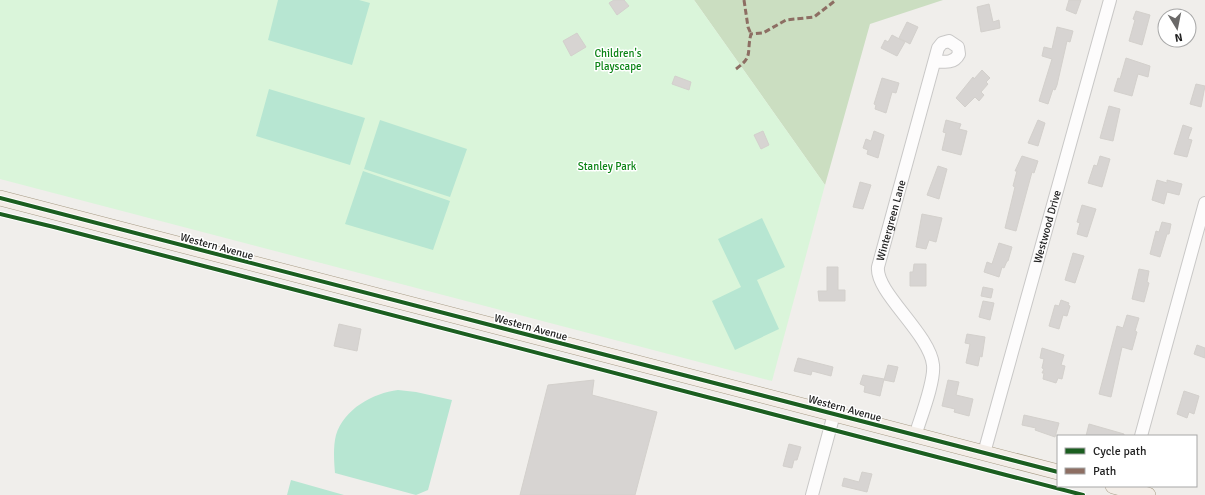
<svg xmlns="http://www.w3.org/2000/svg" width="1205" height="495" font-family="Signika,sans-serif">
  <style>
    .forest { fill: #cbdec1 }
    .park { fill: #daf5da }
    .pitch { fill: #b7e6d2 }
    .building { fill: #d7d4d2; stroke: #d3d0cc }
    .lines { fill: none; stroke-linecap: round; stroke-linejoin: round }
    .minor-casing { stroke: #c9c8c7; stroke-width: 14 }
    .major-casing { stroke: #a79c86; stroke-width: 16 }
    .minor { stroke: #fdfcfc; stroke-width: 12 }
    .major { stroke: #f3ede7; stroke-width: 15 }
    .quiet { stroke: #8d6e63; stroke-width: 3; stroke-dasharray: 6 3; stroke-linecap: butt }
    .cycleway-casing { stroke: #fff; stroke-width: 6 }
    .cycleway { stroke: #1b5e20; stroke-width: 4 }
    .labels { text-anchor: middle; stroke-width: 3; stroke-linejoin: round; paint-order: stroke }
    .park-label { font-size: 11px; fill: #0c8416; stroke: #fff }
    .street-label { font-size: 11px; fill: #222; stroke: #fff }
  </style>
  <rect width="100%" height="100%" fill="#f0eeeb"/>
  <path class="forest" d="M694,0H943L870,24L825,185Z"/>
  <path class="park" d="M0,0H694L825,185L772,381L0,179Z"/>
  <path class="pitch" d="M278,0H359L370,3L352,65L268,40Z
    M269,89L365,118L350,165L256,136Z
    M380,120L467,149L450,197L364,169Z
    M363,171L450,201L433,250L345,224Z
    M762,218L785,267L757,280L779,329L735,350L712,301L741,287L718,239Z
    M398,390L416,392L452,400L428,490L416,495L335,473C334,461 333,447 336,435C344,409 373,393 398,390Z
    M291,480L344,495H287Z"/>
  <path class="building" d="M614,0H624L629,6L617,15L609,3Z
    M1069,0H1081L1076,14L1066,10Z
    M989,4L993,22L999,20L1000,28L981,32L977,7Z
    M1136,11L1150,15L1142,45L1129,41L1135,20L1133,19Z
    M907,22L918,27L910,44L899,38Z
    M1057,27L1073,31L1070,42L1067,41L1057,85L1055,90L1053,89L1048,104L1039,101L1052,59L1042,56L1044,47L1052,49Z
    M577,33L586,47L571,56L563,41Z
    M892,35L905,42L897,56L881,48L885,40L888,42Z
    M1126,58L1150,66L1148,77L1138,74L1132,96L1114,91L1118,78L1120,79Z
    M982,70L990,78L986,82L988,84L981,92L984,95L979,101L975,97L965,107L956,98L973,77L974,79Z
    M675,76L691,82L689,90L672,84Z
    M882,78L899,83L896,93L892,92L886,113L875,109L876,105L874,104Z
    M1196,84L1205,86L1201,107L1190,104Z
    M1109,106L1120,109L1113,141L1100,138Z
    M946,120L961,124L959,129L967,131L961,155L942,150L946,133L943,132Z
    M1038,120L1045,123L1038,146L1028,143Z
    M1183,125L1192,128L1188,139L1192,140L1187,157L1174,154Z
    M763,131L769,145L761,149L754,135Z
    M874,131L884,135L878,158L867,154L868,150L863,148L866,139L871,141Z
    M1022,156L1038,161L1034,173L1032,172L1016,231L1005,228L1015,187L1013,186L1017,171H1015Z
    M1100,156L1110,159L1102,187L1088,183L1094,165L1097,166Z
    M938,166L947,169L939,199L927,195Z
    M1157,180L1167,183V180L1182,184L1179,195L1167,192L1164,204L1152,200Z
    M860,182L871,185L863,209L853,207Z
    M1082,205L1096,209L1087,237L1077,234L1080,223L1077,222Z
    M922,214L942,218L936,242L929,240L926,249L916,247Z
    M1162,222L1171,224L1169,234H1167L1160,257L1150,254L1156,231L1159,232Z
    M999,243L1012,247L1008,261H1007L1004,268L1002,267L999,277L984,272L987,262L992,264Z
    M1073,253L1084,256L1075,283L1065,280Z
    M914,264H926V286H910V272H913Z
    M827,267H838V290H845V301H819L818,291H827Z
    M1139,269L1149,271L1147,282L1149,283L1144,302L1132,299Z
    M983,287L993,289L991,298L981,296Z
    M1061,300L1069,303L1068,305L1070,306L1067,316L1063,315L1059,329L1049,326L1055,305L1059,306Z
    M983,301L994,303L990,320L979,317Z
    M1127,315L1139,318L1135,331L1137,332L1132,350L1122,347L1111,397L1099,394L1117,326L1123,328Z
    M339,324L361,329L357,351L334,346Z
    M967,334L985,337L982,357L980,356L978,366L966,363L970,344L965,343Z
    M1197,345L1205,348V358L1194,354Z
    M1042,348L1064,355L1061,365L1065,366L1062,379L1058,378L1056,383L1043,379L1044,373H1042L1044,369L1042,368L1044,359L1040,358Z
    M798,358L833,367L831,376L812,371L811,375L794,371Z
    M888,365L898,367L894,382L884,380Z
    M863,375L884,379L880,396L864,392L865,386L860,384Z
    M594,380L592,395L657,412L635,495H520L548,385Z
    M948,380L959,382L956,395L973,399L969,416L954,412L955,409L942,406Z
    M1184,391L1199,396L1194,414L1189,412L1187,418L1177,414Z
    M1024,415L1059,423L1055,437L1035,430L1036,428L1022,425Z
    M1089,424L1124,434V436H1086Z
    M789,444L801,447L797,460H794L792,468L783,466Z
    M862,472L872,474L867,492L842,486L844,478L859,482Z"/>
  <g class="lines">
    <defs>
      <g id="minor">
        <path id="s1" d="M915,436C920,419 935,382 933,365C930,334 875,292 878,267L938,48L942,43L949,41L958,47L959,54C954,64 944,62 935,61"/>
        <path d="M1141,436L1205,203"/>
        <path id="s2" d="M984,453L1110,0"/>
        <path d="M812,495L834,414"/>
      </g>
      <path id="major" d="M0,198L1058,472
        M1113,486L1148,495"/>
    </defs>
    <use href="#minor" class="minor-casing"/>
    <use href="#major" class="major-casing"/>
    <use href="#minor" class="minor"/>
    <use href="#major" class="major"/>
    <path class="quiet" d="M744,0L748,27L751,34
      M736,69C754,56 746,53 751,34L763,33L786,20L814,17L836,0"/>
    <defs>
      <path id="cycleway" d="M0,198L1058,472
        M0,214L54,227L1083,495"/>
    </defs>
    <use href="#cycleway" class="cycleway-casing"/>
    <use href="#cycleway" class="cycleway"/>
  </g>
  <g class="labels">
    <g class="park-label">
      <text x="618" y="57">Children's<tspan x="618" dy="13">Playscape</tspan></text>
      <text x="607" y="170">Stanley Park</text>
    </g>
    <g class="street-label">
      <text dy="4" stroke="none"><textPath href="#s1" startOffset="236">Wintergreen Lane</textPath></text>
      <text dy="4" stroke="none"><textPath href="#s2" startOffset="235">Westwood Drive</textPath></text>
      <text transform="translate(217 246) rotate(15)" y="4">Western Avenue</text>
      <text transform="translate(531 327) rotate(15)" y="4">Western Avenue</text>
      <text transform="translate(845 408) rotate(15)" y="4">Western Avenue</text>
    </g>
  </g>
  <rect x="1057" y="435" width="140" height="52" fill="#ffffff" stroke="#a7a7a7"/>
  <rect x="1065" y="448" width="20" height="6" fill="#1b5e20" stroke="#a7a7a7"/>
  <text x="1093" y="455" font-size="12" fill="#222222">Cycle path</text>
  <rect x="1065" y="468" width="20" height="6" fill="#8d6e63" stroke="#a7a7a7"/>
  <text x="1093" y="475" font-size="12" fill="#222222">Path</text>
  <g transform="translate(1177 28) rotate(170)"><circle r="19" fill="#ffffff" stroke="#a7a7a7"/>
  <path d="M0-3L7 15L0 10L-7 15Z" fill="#6a6968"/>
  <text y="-6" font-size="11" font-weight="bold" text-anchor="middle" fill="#222222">N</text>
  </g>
</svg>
